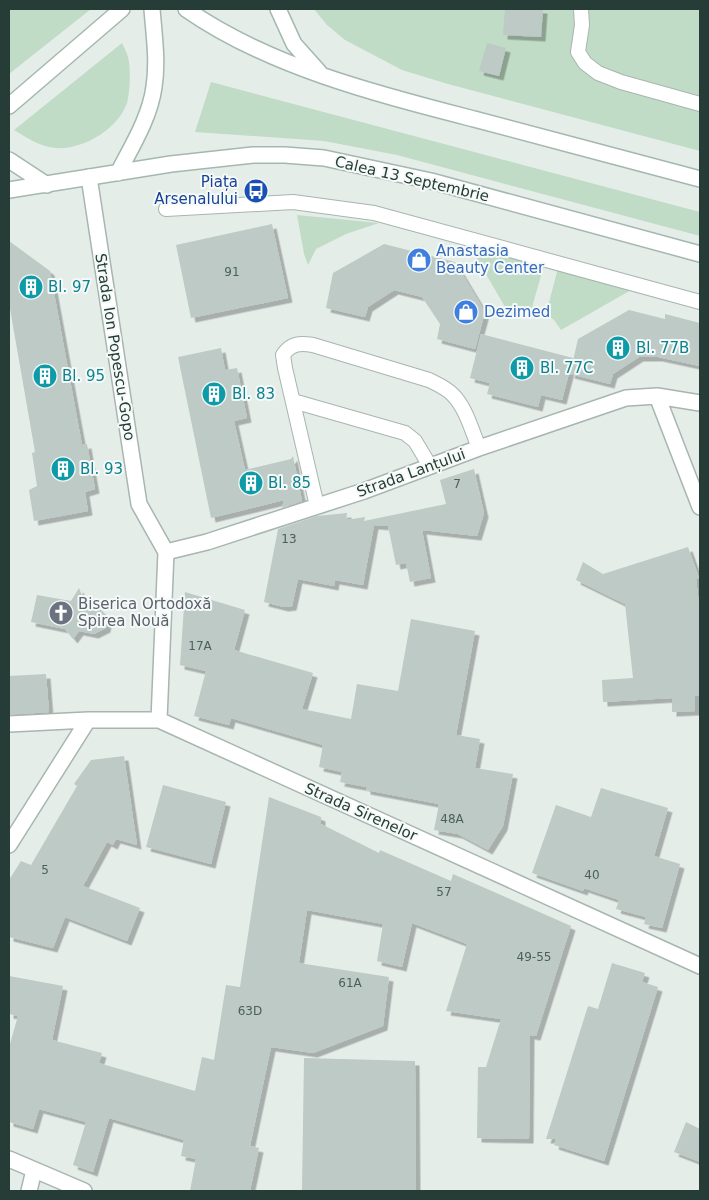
<svg xmlns="http://www.w3.org/2000/svg" width="709" height="1200" font-family="'DejaVu Sans',sans-serif">
  <style>
    .green { fill: #c0dcc6 }
    .building { fill: #bdcac5; filter: url(#shadow) }
    .lines { fill: none; stroke-linecap: round; stroke-linejoin: round }
    .service-casing { stroke: #a8b5b0; stroke-width: 16 }
    .minor-casing { stroke: #a8b5b0; stroke-width: 18 }
    .secondary-casing { stroke: #a4b8b0; stroke-width: 18 }
    .service { stroke: #fff; stroke-width: 14 }
    .minor { stroke: #fff; stroke-width: 15 }
    .secondary { stroke: #fff; stroke-width: 15 }
    .labels { text-anchor: middle; stroke-width: 4; stroke-linejoin: round; paint-order: stroke }
    .number-label { font-size: 12px; fill: #4b605a }
    .street-label { font-size: 15px; fill: #253d36; stroke: #f5f9f7 }
    .transit-label { font-size: 15px; fill: #164399; stroke: #f5f9f7; text-anchor: end }
    .shop-label { font-size: 15px; fill: #366cbe; stroke: #f5f9f7; text-anchor: start }
    .culture-label { font-size: 15px; fill: #0d838f; stroke: #f5f9f7; text-anchor: start }
    .worship-label { font-size: 15px; fill: #5b616d; stroke: #f5f9f7; text-anchor: start }
  </style>
  <defs>
    <filter id="shadow"><feDropShadow dx="4.5" dy="4.5" stdDeviation="0" flood-color="#0004"/></filter>
  </defs>
  <rect width="100%" height="100%" fill="#e5ede9"/>
  <path class="green" d="M9,9H91L9,74Z
    M314,9H700V151L448,84L402,70L345,40L327,25Z
    M122,43C124,48 127,52 128,57C131,68 130,92 127,103C118,129 83,150 56,148C41,147 27,138 14,130Z
    M211,82L700,212V236L397,155L324,141L195,132Z
    M297,215L379,223L346,234L316,249L308,265L304,254Z
    M469,245L544,265L531,311L520,313L512,319Z
    M558,268L633,289L561,330L554,320L546,314Z"/>
  <path class="building" d="M505,9H543L541,37L503,35Z
    M487,43L506,48L499,76L479,71Z
    M272,224L288,298L191,318L176,245Z
    M9,241L50,271L82,445L87,444L95,489L85,492L88,511L34,521L29,490L37,486L32,453L35,452L9,303Z
    M384,244L455,262L485,312L475,349L437,339L440,324L422,297L394,290L368,307L365,317L326,308L333,273Z
    M629,310L665,319V314L700,323V366L658,357H639L613,374L610,384L570,374L578,339Z
    M481,334L573,358L562,400L541,395L538,407L487,394L490,383L470,378Z
    M221,348L225,370L237,368L247,418L234,421L245,470L291,459L293,456L302,501L282,508L284,500L211,518L178,357Z
    M474,469L484,513L477,536L422,530L431,578L410,582L406,563L396,565L388,526L374,525L363,585L335,580L334,586L298,579L292,606L284,607L264,602L278,529L317,516L347,513L346,520L365,517L364,521L446,504L440,480Z
    M688,547L699,578L696,579L700,613V696H695V711L672,712V698L603,702L602,680L633,678L625,604L576,580L583,562L603,574Z
    M79,588L85,604L97,606L108,617L106,628L94,634L79,631L73,639L65,629L31,622L37,595L71,601Z
    M185,592L245,610L234,650L313,673L302,709L351,719L357,684L398,691L411,619L475,631L456,735L480,739L475,768L513,774L503,826L488,850L458,834L434,830L439,804L366,790V787L340,782L342,772L319,767L323,745L231,718L229,725L194,716L206,671L180,665Z
    M46,674L49,712L9,715V676Z
    M124,756L137,845L116,839L113,845L107,842L83,886L140,908L127,941L65,917L53,948L9,937V880L21,861L31,865L77,786L74,784L91,760Z
    M163,785L226,802L211,864L146,847Z
    M601,788L668,808L654,856L680,864L662,928L644,924L646,917L616,909L619,900L584,888L583,891L532,873L556,805L591,817Z
    M269,797L321,817V824L379,853L380,850L451,881L453,874L571,926L536,1036L530,1035L529,1139L477,1138L478,1067H486L501,1019L446,1011L467,944L412,923L402,967L377,961L383,924L307,910L299,963L389,977L383,1026L313,1053L271,1047L250,1146L259,1148L250,1191H190L196,1159L181,1156L184,1140L109,1118L93,1172L73,1165L86,1122L39,1109L33,1129L9,1122V1047L18,1016L9,1014V976L63,986L52,1040L102,1053L99,1063L195,1091L202,1057L214,1060L226,985L240,987Z
    M612,963L645,973L642,982L658,987L604,1161L554,1145L556,1139H546L588,1006L598,1009Z
    M304,1058L415,1061L416,1191H302Z
    M686,1122L700,1129V1162L674,1152Z"/>
  <g class="lines">
    <defs>
      <path id="service" d="M581,9L582,25L578,52L585,63L598,73L621,82L700,104
        M166,209L293,202L374,213L700,302
        M293,401L405,433L415,441L430,466
        M317,506L285,368L283,355C291,343 300,343 313,345L429,380C437,384 447,388 453,395C466,408 472,431 479,448"/>
      <path id="minor" d="M89,177L139,504L166,552L159,720
        M657,396L700,507
        M166,552L207,542L364,491L479,448L626,398L657,396L700,403
        M9,724L88,720H159L700,966
        M9,845L88,720
        M9,1159L84,1191
        M29,1191L34,1170"/>
      <path id="secondary" d="M186,9C269,67 377,94 474,119C549,139 625,159 700,179
        M278,9L294,44L319,72
        M9,106L122,9
        M9,160L47,185
        M118,173C132,146 150,117 154,87C158,61 154,35 152,9
        M9,190L171,164L253,155H285L324,158L431,181L700,254"/>
    </defs>
    <use href="#service" class="service-casing"/>
    <use href="#minor" class="minor-casing"/>
    <use href="#secondary" class="secondary-casing"/>
    <use href="#service" class="service"/>
    <use href="#minor" class="minor"/>
    <use href="#secondary" class="secondary"/>
  </g>
  <defs>
    <symbol id="bus-disc" viewBox="-11 -11 22 22"><circle r="9.5" fill="#1a4fb4" stroke="#f5f9f7"/><path d="M-5-6H5V4H4V6H2V4H-2V6H-4V4H-5ZM-3.5-4V0h7V-4ZM-3.5 1.2v1.5H-2V1.2ZM2 1.2v1.5H3.5V1.2Z" fill="#fff"/></symbol>
    <symbol id="shop-disc" viewBox="-11 -11 22 22"><circle r="9.5" fill="#3f7fe0" stroke="#f5f9f7"/><path d="M-5-2.5h2.3a2.7 3.5 0 0 1 5.4 0H5L5.5 6h-11ZM-1.5-2.5h3a1.5 2.3 0 0 0-3 0Z" fill="#fff"/></symbol>
    <symbol id="building-disc" viewBox="-11 -11 22 22"><circle r="9.5" fill="#0f9aa8" stroke="#f5f9f7"/><path d="M-4-6H4V6H1V3H-1V6H-4ZM-2.5-4.3h1.7v1.8h-1.7ZM.8-4.3h1.7v1.8H.8ZM-2.5-1h1.7V.8h-1.7ZM.8-1h1.7V.8H.8Z" fill="#fff"/></symbol>
    <symbol id="church-disc" viewBox="-11 -11 22 22"><circle r="9.5" fill="#6b7280" stroke="#f5f9f7"/><path d="M-1.2-6h2.4v3.5h3.3v2.4h-3.3V6h-2.4V-.1h-3.3v-2.4h3.3Z" fill="#fff"/></symbol>
  </defs>
  <g fill-rule="evenodd">
    <use href="#bus-disc" x="242" y="177" width="28" height="28"/>
    <use href="#shop-disc" x="405" y="246" width="28" height="28"/>
    <use href="#building-disc" x="17" y="273" width="28" height="28"/>
    <use href="#shop-disc" x="452" y="298" width="28" height="28"/>
    <use href="#building-disc" x="604" y="334" width="28" height="28"/>
    <use href="#building-disc" x="508" y="354" width="28" height="28"/>
    <use href="#building-disc" x="31" y="362" width="28" height="28"/>
    <use href="#building-disc" x="200" y="380" width="28" height="28"/>
    <use href="#building-disc" x="49" y="455" width="28" height="28"/>
    <use href="#building-disc" x="237" y="469" width="28" height="28"/>
    <use href="#church-disc" x="47" y="599" width="28" height="28"/>
  </g>
  <g class="labels">
    <g class="number-label">
      <text x="232" y="276">91</text>
      <text x="457" y="488">7</text>
      <text x="289" y="543">13</text>
      <text x="200" y="650">17A</text>
      <text x="452" y="823">48A</text>
      <text x="45" y="874">5</text>
      <text x="592" y="879">40</text>
      <text x="444" y="896">57</text>
      <text x="534" y="961">49-55</text>
      <text x="350" y="987">61A</text>
      <text x="250" y="1015">63D</text>
    </g>
    <g class="street-label">
      <text transform="translate(412 179) rotate(13)" y="5">Calea 13 Septembrie</text>
      <text transform="translate(115 347) rotate(81)" y="5">Strada Ion Popescu-Gopo</text>
      <text transform="translate(411 473) rotate(-20)" y="5">Strada Lanțului</text>
      <text transform="translate(361 812) rotate(24)" y="5">Strada Sirenelor</text>
    </g>
    <g class="transit-label">
      <text x="238" y="187">Piața<tspan x="238" dy="17">Arsenalului</tspan></text>
    </g>
    <g class="shop-label">
      <text x="436" y="256">Anastasia<tspan x="436" dy="17">Beauty Center</tspan></text>
      <text x="484" y="317">Dezimed</text>
    </g>
    <g class="culture-label">
      <text x="48" y="292">Bl. 97</text>
      <text x="636" y="353">Bl. 77B</text>
      <text x="540" y="373">Bl. 77C</text>
      <text x="62" y="381">Bl. 95</text>
      <text x="232" y="399">Bl. 83</text>
      <text x="80" y="474">Bl. 93</text>
      <text x="268" y="488">Bl. 85</text>
    </g>
    <g class="worship-label">
      <text x="78" y="609">Biserica Ortodoxă<tspan x="78" dy="17">Spirea Nouă</tspan></text>
    </g>
  </g>
  <rect width="709" height="1200" fill="none" stroke="#253d36" stroke-width="20"/>
</svg>
